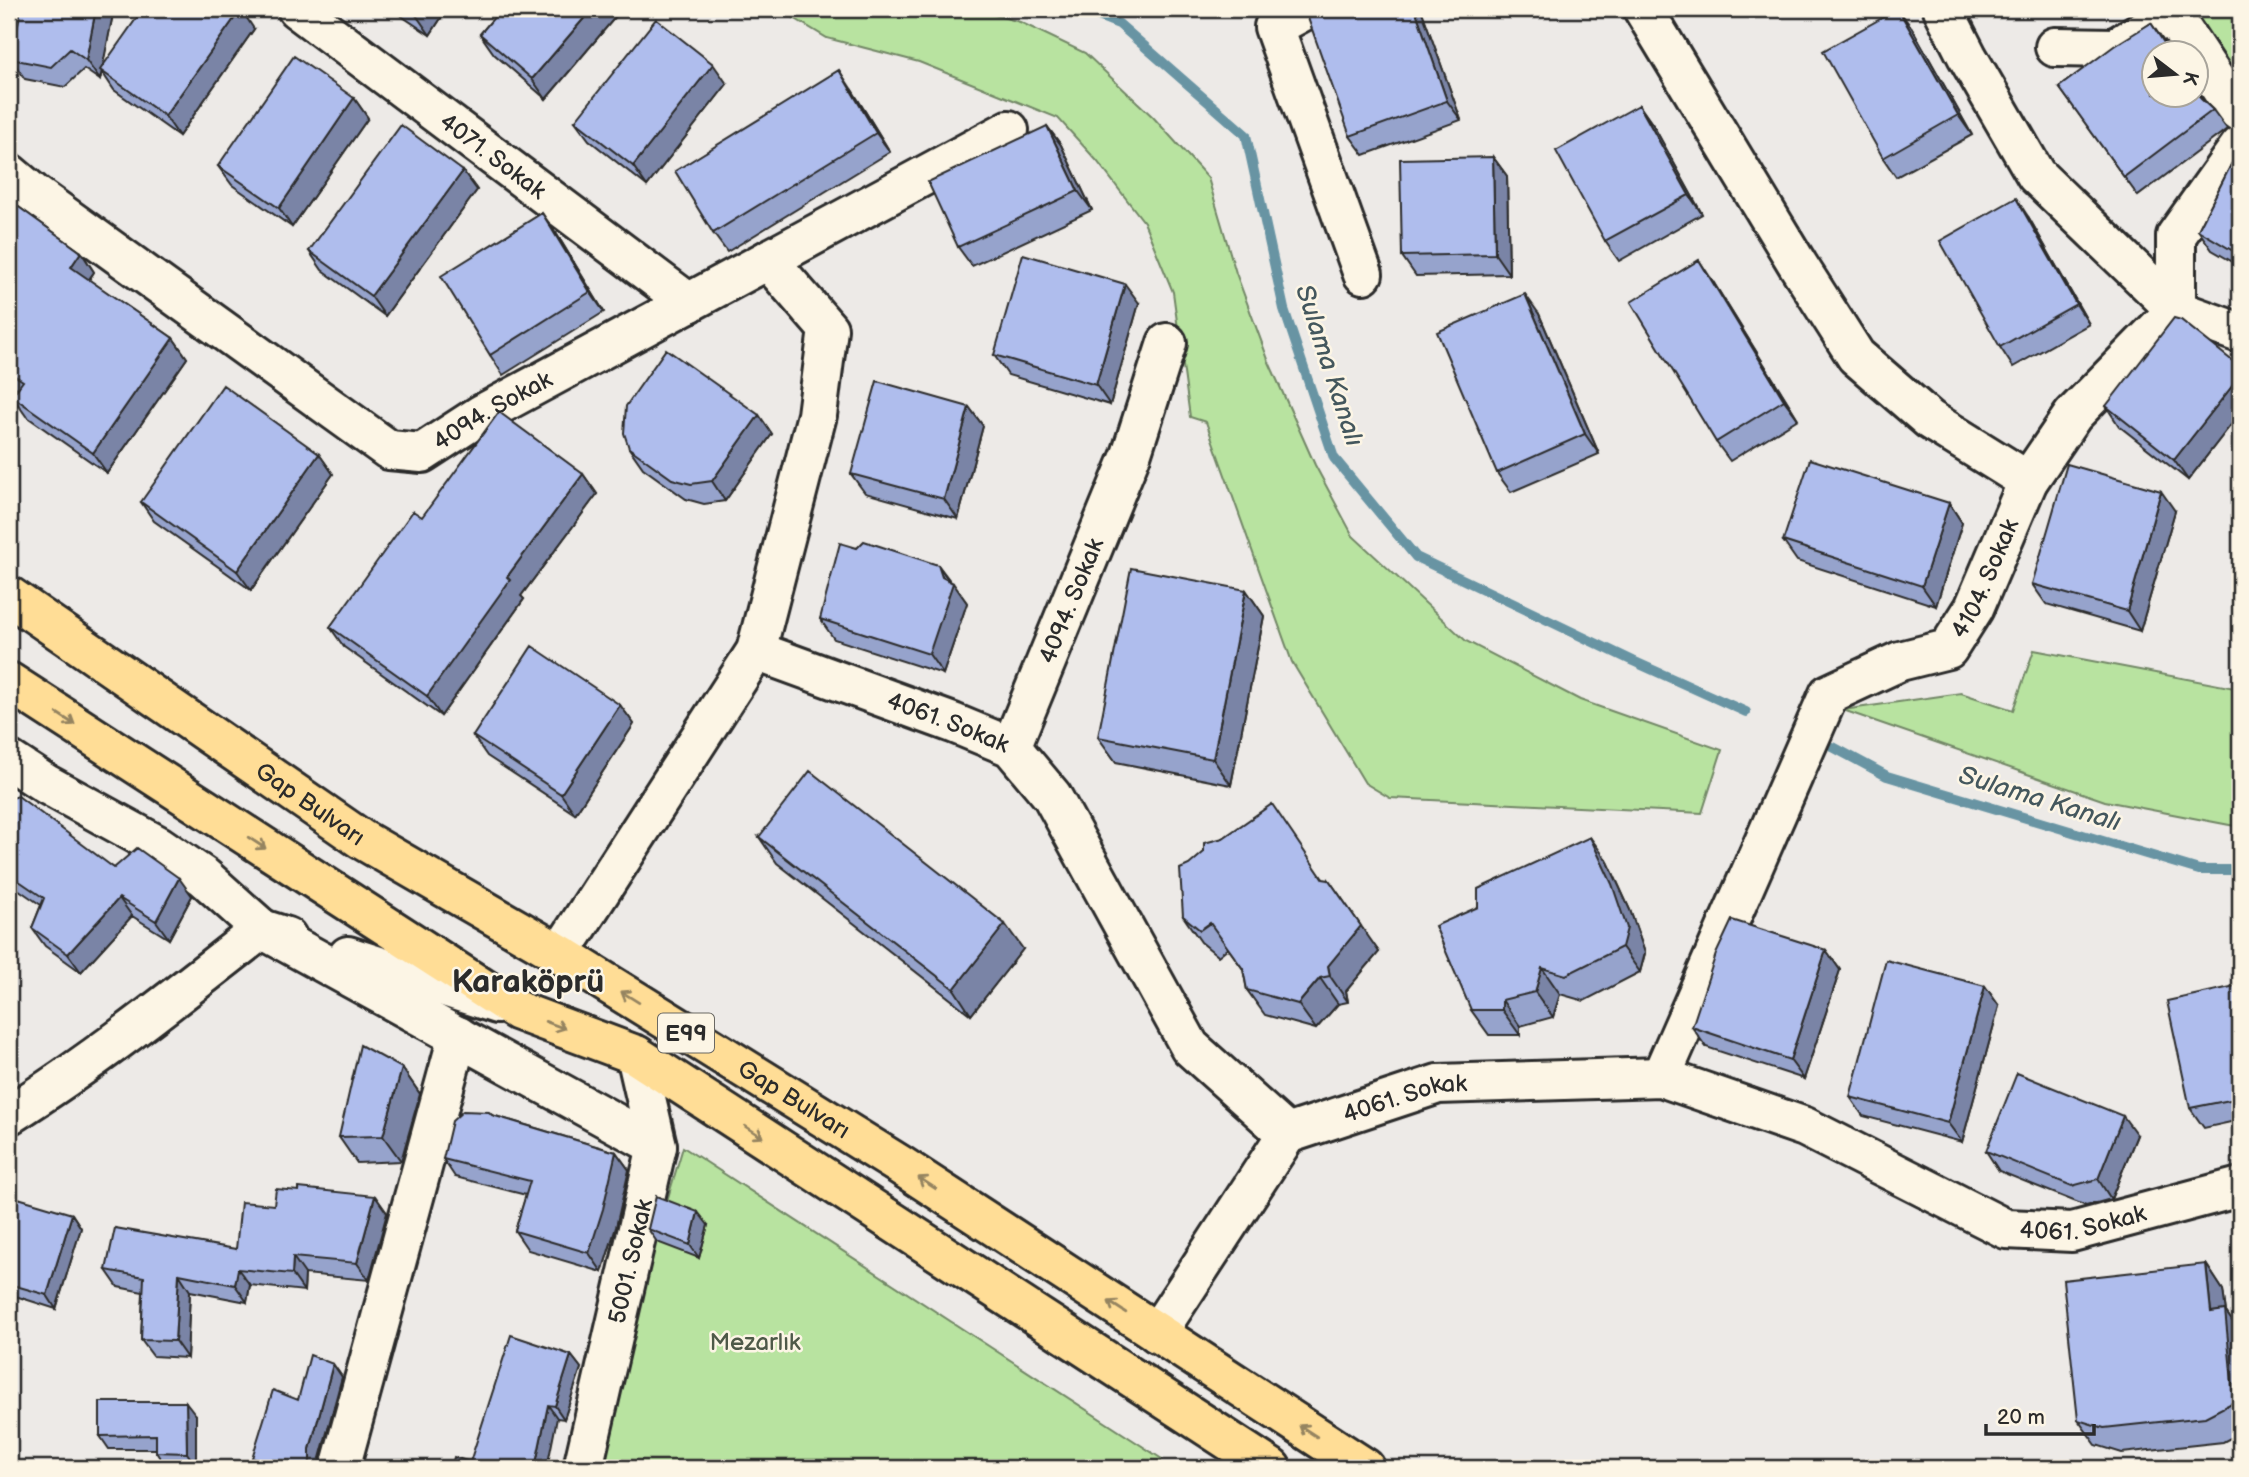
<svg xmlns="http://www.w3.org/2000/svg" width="2249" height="1477" font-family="'Balsamiq Sans',sans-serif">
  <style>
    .green { fill: #b8e3a0; stroke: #728766; stroke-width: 2 }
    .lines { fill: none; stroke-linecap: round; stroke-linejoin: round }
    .stream { stroke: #6894a3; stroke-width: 10 }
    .minor-casing { stroke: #2b2b2b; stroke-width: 44 }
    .highway-casing { stroke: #2b2b2b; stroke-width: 44 }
    .minor { stroke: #fcf5e5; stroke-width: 38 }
    .highway { stroke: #ffdd96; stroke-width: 38 }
    .wall { fill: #96a3cc; stroke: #2b2b2b; stroke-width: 2 }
    .shaded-wall { fill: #7a84a6; stroke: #2b2b2b; stroke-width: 2 }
    .building { fill: #afbded; stroke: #2b2b2b; stroke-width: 2 }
    .oneway { stroke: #958460 }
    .labels { text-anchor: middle; stroke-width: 5; stroke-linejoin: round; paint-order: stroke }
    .shield { fill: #fcf5e5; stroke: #6a6863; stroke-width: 2 }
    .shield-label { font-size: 23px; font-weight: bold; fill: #2b2b2b }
    .street-label { font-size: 24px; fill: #2b2b2b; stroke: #fcf5e5 }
    .park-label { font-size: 24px; fill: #4e5948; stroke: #fcf5e5 }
    .water-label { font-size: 26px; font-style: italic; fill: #44575d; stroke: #fcf5e5 }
    .district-label { font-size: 32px; font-weight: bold; fill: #2b2b2b; stroke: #fcf5e5 }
  </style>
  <rect width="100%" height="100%" fill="#edeae7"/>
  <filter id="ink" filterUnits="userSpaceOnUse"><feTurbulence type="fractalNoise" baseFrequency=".0143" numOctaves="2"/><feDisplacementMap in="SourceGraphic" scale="14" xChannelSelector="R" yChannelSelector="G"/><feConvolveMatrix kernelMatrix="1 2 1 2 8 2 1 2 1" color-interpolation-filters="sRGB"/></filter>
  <g filter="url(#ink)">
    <path class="green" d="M779,9H973L1020,22L1085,53L1153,117L1208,178L1236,273L1269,362L1315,465L1353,536L1466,641L1580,700L1722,750L1702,813L1390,798L1365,783L1292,662L1206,422L1190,417L1173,292L1144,222L1097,161L1058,118L919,62L827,38Z
      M2191,9H2240V93Z
      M2034,650L2240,689V827L2105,801L1843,710L1961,693L2013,710Z
      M683,1147L1162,1459L1157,1468H613V1466L591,1457Z"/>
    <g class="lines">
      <path class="stream" d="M1081,9L1119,24L1246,135L1284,309L1334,458L1416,557L1633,661L1746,712
        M1833,747L1887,776L2199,870H2240"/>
      <defs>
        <g id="minor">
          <path id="s1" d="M297,9L689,303"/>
          <path d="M1307,9L1274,27L1363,274"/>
          <path d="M1643,9L1798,265L1856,356L1930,420L2028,481"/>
          <path d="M1943,9L1967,56L2036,175L2176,310L2240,333"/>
          <path d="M2172,9L2171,13L2233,107L2240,112"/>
          <path d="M2055,47L2115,48L2171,13"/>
          <path id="s2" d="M9,173L34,194L389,450L422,453L482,414L1009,130"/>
          <path d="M2176,310V236L2240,146"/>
          <path id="s3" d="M756,651L953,723L1011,747L1052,796L1190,1047L1287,1134L1438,1084L1661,1077L1805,1127L2006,1229L2072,1232L2240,1187"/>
          <path id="s4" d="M1011,747L1131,455L1167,343"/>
          <path d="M9,760L46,784L159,846L204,877L262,929L657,1146"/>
          <path d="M560,954L756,651L817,415L828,329L768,260"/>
          <path d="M348,956L497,1004"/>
          <path id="s5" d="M1661,1077L1829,694L1900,661L1948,649L1974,608L2028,481L2073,415L2176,310"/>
          <path d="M9,1115C98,1059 179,994 262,929L287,937"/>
          <path d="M1157,1333L1287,1134"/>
          <path d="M340,1468L458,1036"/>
          <path id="s6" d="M583,1468L657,1146L636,1055"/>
        </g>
        <g id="highway">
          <path id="s7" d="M9,596L361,839L560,954L900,1165L1365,1468"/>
          <path d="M9,682L518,1011L636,1055L1271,1468"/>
        </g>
      </defs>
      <use href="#minor" class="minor-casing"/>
      <use href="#highway" class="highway-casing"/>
      <use href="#minor" class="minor"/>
      <use href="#highway" class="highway"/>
    </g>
    <path class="wall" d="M21,9H114L102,67L254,29L179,136L114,90L102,72L100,80L84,69L65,87L25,79L11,59Z
      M391,9H447L430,35Z
      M501,9H622L546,99L494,54L480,34Z
      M1334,9H1421L1461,120L1364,155L1350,136Z
      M2119,9H2137L2130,13Z
      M2151,23L2171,52H2154L2213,110L2227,129L2138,196L2059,87Z
      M1912,28L1972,135L1896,177L1883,158Z
      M727,84L647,186L589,140L575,121Z
      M852,90L890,152L727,252L713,233Z
      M354,98L368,118L292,227L232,185L218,166Z
      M1639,105L1653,125L1702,214L1619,261L1605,241Z
      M1047,126L1061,145L1092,210L972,266L958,247Z
      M2240,147V266L2212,250L2198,230Z
      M1493,157L1507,176L1509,274L1416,276L1402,256Z
      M463,171L477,190L385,316L322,270L309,251Z
      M9,200L81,252L94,272L89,280L173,338L187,358L107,473L26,416L12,396L17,388L9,383Z
      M2029,218L2089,324L2013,367L2000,347Z
      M556,233L604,312L503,375L490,355Z
      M1712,280L1798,419L1730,461L1716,442Z
      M1139,303L1110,405L1008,375L994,355Z
      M1539,314L1599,454L1511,492L1497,473Z
      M2240,367V413L2188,480L2119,426L2106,406Z
      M969,407L983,426L958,519L865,493L851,474Z
      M759,415L772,434L725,501L704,504L686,499L643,468L629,448Z
      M319,454L333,474L251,590L154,521L141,502Z
      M583,474L597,494L521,596L524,599L441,716L344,647L330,627L422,517Z
      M1949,503L1962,523L1936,606L1797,561L1783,541Z
      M2175,511L2140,631L2046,604L2032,584Z
      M857,548L938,565L967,603L943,674L834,639L820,619Z
      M1246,590L1264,616L1231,785L1116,762L1098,737Z
      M620,705L634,724L575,814L487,756L473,736Z
      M9,799L114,868L192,896L169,939L132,916L81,972L45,946L32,928L41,905L9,883Z
      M759,837L1023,949L971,1015L777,863Z
      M1608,862L1630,910L1645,953L1640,972L1584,1001L1560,994L1553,1017L1520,1026V1035H1489L1471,1010Z
      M1323,879L1379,952L1346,991L1348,1002L1338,1004L1316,1029L1265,1015L1247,990L1243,969L1228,948L1218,956L1201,942L1183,916Z
      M1826,950L1840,970L1804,1079L1706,1047L1692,1027Z
      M2240,985V1120L2204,1128L2190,1108Z
      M1985,986L1999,1006L1962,1142L1863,1116L1850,1097Z
      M402,1068L420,1094L401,1161L357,1163L339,1137Z
      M492,1115L616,1152L629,1170L616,1227L602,1272L528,1250L515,1231L526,1195L455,1177L443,1159Z
      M2137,1135L2111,1199L2086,1206L1999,1171L1986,1151Z
      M375,1196L387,1213L369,1280L305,1274L304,1291L250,1285L247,1302L190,1291L187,1358L153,1356L141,1340L143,1292L118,1287L106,1270L236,1249L274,1205Z
      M72,1214L81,1228L56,1309L9,1294V1227Z
      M708,1225L699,1258L657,1242L648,1229Z
      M2206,1264L2223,1290L2226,1312L2240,1332V1433L2223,1442L2122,1453L2096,1445L2078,1420Z
      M571,1355L581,1368L564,1419L557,1418L470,1462Z
      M333,1364L342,1377L319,1462V1468H259L252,1458L298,1400Z
      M196,1415V1466H165L156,1452V1449H109L100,1436Z"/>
    <path class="shaded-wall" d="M96,9H114L100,80L86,60Z
      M241,9L254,29L179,136L165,116Z
      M420,9H447L430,35L416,15Z
      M592,9H622L546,99L532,79Z
      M1415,9H1421L1461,120L1447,101Z
      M1898,9L1912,28L1972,135L1958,115Z
      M713,64L727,84L647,186L633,166Z
      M839,70L852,90L890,152L876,133Z
      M354,98L368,118L292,227L279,208Z
      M1639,105L1653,125L1702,214L1689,195Z
      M1047,126L1061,145L1092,210L1078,191Z
      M1493,157L1507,176L1509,274L1495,254Z
      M463,171L477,190L385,316L371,296Z
      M2016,198L2029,218L2089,324L2076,304Z
      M542,213L556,233L604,312L590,292Z
      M81,252L94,272L84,286L71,267Z
      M1699,260L1712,280L1798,419L1784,400Z
      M1125,284L1139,303L1110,405L1096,385Z
      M1525,294L1539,314L1599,454L1585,434Z
      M173,338L187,358L107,473L93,453Z
      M2240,376V413L2188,480L2174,460Z
      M969,407L983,426L958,519L944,499Z
      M759,415L772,434L725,501L712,481Z
      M319,454L333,474L251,590L237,571Z
      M583,474L597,494L521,596L524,599L441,716L427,696L507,577Z
      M2161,491L2175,511L2140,631L2127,611Z
      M1949,503L1962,523L1936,606L1922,586Z
      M938,565L952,585L953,583L967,603L943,674L929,654L942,577Z
      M1246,590L1264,616L1231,785L1213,759Z
      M620,705L634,724L575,814L561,794Z
      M1590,837L1608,862L1630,910L1645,953L1640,972L1622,947Z
      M179,878L192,896L169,939L156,921Z
      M1329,880L1379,952L1346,991L1348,1002L1330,976L1328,966Z
      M119,898L132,916L81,972L68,954Z
      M1005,924L1023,949L971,1015L954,989Z
      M1826,950L1840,970L1804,1079L1790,1060Z
      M1542,968L1560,994L1553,1017L1535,992Z
      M1320,978L1338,1004L1316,1029L1298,1004Z
      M1985,986L1999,1006L1962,1142L1948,1123Z
      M1502,1000L1520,1026V1035L1502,1010Z
      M402,1068L420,1094L401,1161L383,1136Z
      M2123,1116L2137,1135L2111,1199L2098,1179Z
      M616,1152L629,1170L616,1227L602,1272L589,1253Z
      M375,1196L387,1213L369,1280L357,1263Z
      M698,1212L708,1225L699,1258L690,1245Z
      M72,1214L81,1228L56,1309L47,1295Z
      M293,1257L305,1274L304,1291L292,1274Z
      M2206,1264L2223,1290L2226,1312L2240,1332V1410L2234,1402L2211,1312Z
      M238,1269L250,1285L247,1302L235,1285Z
      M179,1274L190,1291L187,1358L175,1341Z
      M571,1355L581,1368L564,1419L555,1406Z
      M333,1364L342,1377L319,1462V1468H308L310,1449Z
      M186,1402L196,1415V1466L187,1453Z
      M548,1405L557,1418L547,1468H535Z"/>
    <path class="building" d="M21,9H96L86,60L70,49L51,67L11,59Z
      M143,9H241L165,116L100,70Z
      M407,9H420L416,15Z
      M501,9H592L532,79L480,34Z
      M1334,9H1415L1447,101L1350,136L1308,18Z
      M1898,9L1958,115L1883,158L1823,51Z
      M656,19L713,64L633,166L575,121Z
      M2151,23L2170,52H2154V94H2196V93L2201,99L2213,110L2124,177L2059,87L2114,46Z
      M294,56L354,98L279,208L218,166Z
      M839,70L876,133L713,233L675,171Z
      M1639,105L1689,195L1605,241L1556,151Z
      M401,125L463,171L371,296L309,251Z
      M1047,126L1078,191L958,247L928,182Z
      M2240,147V255L2198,230Z
      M1493,157L1495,254L1402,256L1400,159Z
      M2016,198L2076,304L2000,347L1940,241Z
      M9,200L81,252L71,267L173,338L93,453L12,396L23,381L9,372Z
      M542,213L590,292L490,355L441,276Z
      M1023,254L1125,284L1096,385L994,355Z
      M1699,260L1784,400L1716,442L1631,302Z
      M1525,294L1585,434L1497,473L1437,332Z
      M2174,318L2181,320L2240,367V376L2174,460L2106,406Z
      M666,349L759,415L712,481L691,484L672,479L629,448L624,433L626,406Z
      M877,381L969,407L944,499L851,474Z
      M223,385L319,454L237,571L141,502Z
      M499,412L583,474L507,577L510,580L427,696L330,627L413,511L422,517Z
      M1810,459L1949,503L1922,586L1783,541Z
      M2067,464L2161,491L2127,611L2032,584Z
      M864,541L938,565L942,577L953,583L929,654L820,619L840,543L857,548Z
      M1131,568L1246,590L1213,759L1098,737Z
      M2240,619V641L2236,640Z
      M532,646L620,705L561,794L473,736Z
      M810,771L1005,924L954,989L759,837Z
      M18,796L114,868L137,848L179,878L156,921L119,898L68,954L32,928L44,898L9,874V799Z
      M1272,804L1323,879L1329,880L1361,926L1328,966L1330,976L1320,978L1298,1004L1247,990L1243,969L1210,923L1200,930L1183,916L1180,869L1189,865L1204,852V843L1223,838Z
      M1590,837L1612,884L1627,928L1622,947L1566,975L1542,968L1535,992L1502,1000V1010H1471L1435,926L1478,907V889Z
      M1732,920L1826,950L1790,1060L1692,1027L1716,954Z
      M1886,960L1985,986L1948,1123L1850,1097Z
      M2240,985V1098L2190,1108L2167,1001Z
      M360,1045L402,1068L383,1136L339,1137Z
      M2017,1073L2123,1116L2098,1179L2072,1186L1986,1151Z
      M463,1111L489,1112L492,1115L616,1152L603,1209L589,1253L515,1231L530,1181L443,1159L452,1121Z
      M299,1188L375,1196L357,1263L293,1257L292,1274L238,1269L235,1285L179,1274L175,1341L141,1340L144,1277L106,1270L115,1228L236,1249L241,1202L274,1205L276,1189L299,1191Z
      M656,1196L698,1212L690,1245L648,1229Z
      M18,1198L72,1214L47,1295L9,1284V1227Z
      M2206,1264L2211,1312L2225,1310L2234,1402L2205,1417L2104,1428L2078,1420L2063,1280Z
      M511,1335L571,1355L555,1406L548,1405L535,1468H451L454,1457L470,1462Z
      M310,1355L333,1364L310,1449V1461L308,1468H289L252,1458L273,1390L298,1400Z
      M100,1402H186L187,1453L156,1452V1435L100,1436Z"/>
    <defs><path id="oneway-shaft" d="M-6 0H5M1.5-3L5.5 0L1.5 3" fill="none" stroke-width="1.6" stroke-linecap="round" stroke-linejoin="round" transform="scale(1.75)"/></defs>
    <g class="oneway">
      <use href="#oneway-shaft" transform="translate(66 719) rotate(33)"/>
      <use href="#oneway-shaft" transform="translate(257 843) rotate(33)"/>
      <use href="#oneway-shaft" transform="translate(630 997) rotate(-148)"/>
      <use href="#oneway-shaft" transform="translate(555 1025) rotate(20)"/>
      <use href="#oneway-shaft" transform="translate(754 1132) rotate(33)"/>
      <use href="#oneway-shaft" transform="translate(927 1183) rotate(-147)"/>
      <use href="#oneway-shaft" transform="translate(1117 1307) rotate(-147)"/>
      <use href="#oneway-shaft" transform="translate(1308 1431) rotate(-147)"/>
    </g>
  </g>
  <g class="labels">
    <rect class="shield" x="658" y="1013.5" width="56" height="39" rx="5"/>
    <g class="shield-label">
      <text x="686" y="1041">E99</text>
    </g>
    <g class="street-label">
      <text dy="8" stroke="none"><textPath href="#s1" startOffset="245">4071. Sokak</textPath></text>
      <text dy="8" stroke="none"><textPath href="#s2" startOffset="586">4094. Sokak</textPath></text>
      <text dy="8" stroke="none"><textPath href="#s5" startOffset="626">4104. Sokak</textPath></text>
      <text dy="8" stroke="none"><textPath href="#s4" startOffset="158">4094. Sokak</textPath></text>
      <text dy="8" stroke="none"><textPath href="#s3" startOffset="205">4061. Sokak</textPath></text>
      <text dy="8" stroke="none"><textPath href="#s7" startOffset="366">Gap Bulvarı</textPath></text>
      <text dy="8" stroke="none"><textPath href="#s7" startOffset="933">Gap Bulvarı</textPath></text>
      <text dy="8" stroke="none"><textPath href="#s3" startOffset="877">4061. Sokak</textPath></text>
      <text dy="8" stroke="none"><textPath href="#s3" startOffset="1591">4061. Sokak</textPath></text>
      <text dy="8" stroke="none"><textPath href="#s6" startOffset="212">5001. Sokak</textPath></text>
    </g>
    <g class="park-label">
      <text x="755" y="1350">Mezarlık</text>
    </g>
    <g class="water-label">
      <text transform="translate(1330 365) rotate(72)" y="9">Sulama Kanalı</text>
      <text transform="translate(2040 798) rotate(17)" y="9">Sulama Kanalı</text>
    </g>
    <g class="district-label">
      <text x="528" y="992">Karaköprü</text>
    </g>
  </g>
  <rect width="2249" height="1477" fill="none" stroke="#fcf5e5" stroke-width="35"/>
  <rect x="18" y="18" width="2214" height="1442" fill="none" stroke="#2b2b2b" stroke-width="2.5" filter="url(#ink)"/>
  <g transform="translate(2175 74) rotate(106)"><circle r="33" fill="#fcf5e5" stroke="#a8a49b" stroke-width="2"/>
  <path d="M0-5L12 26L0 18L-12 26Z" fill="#2b2b2b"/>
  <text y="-10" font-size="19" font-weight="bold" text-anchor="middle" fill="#2b2b2b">K</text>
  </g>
  <path d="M1986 1424v10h108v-10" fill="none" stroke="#2b2b2b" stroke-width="3.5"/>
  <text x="1997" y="1424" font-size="21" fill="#2b2b2b" stroke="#fcf5e5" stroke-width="5" paint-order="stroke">20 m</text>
</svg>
